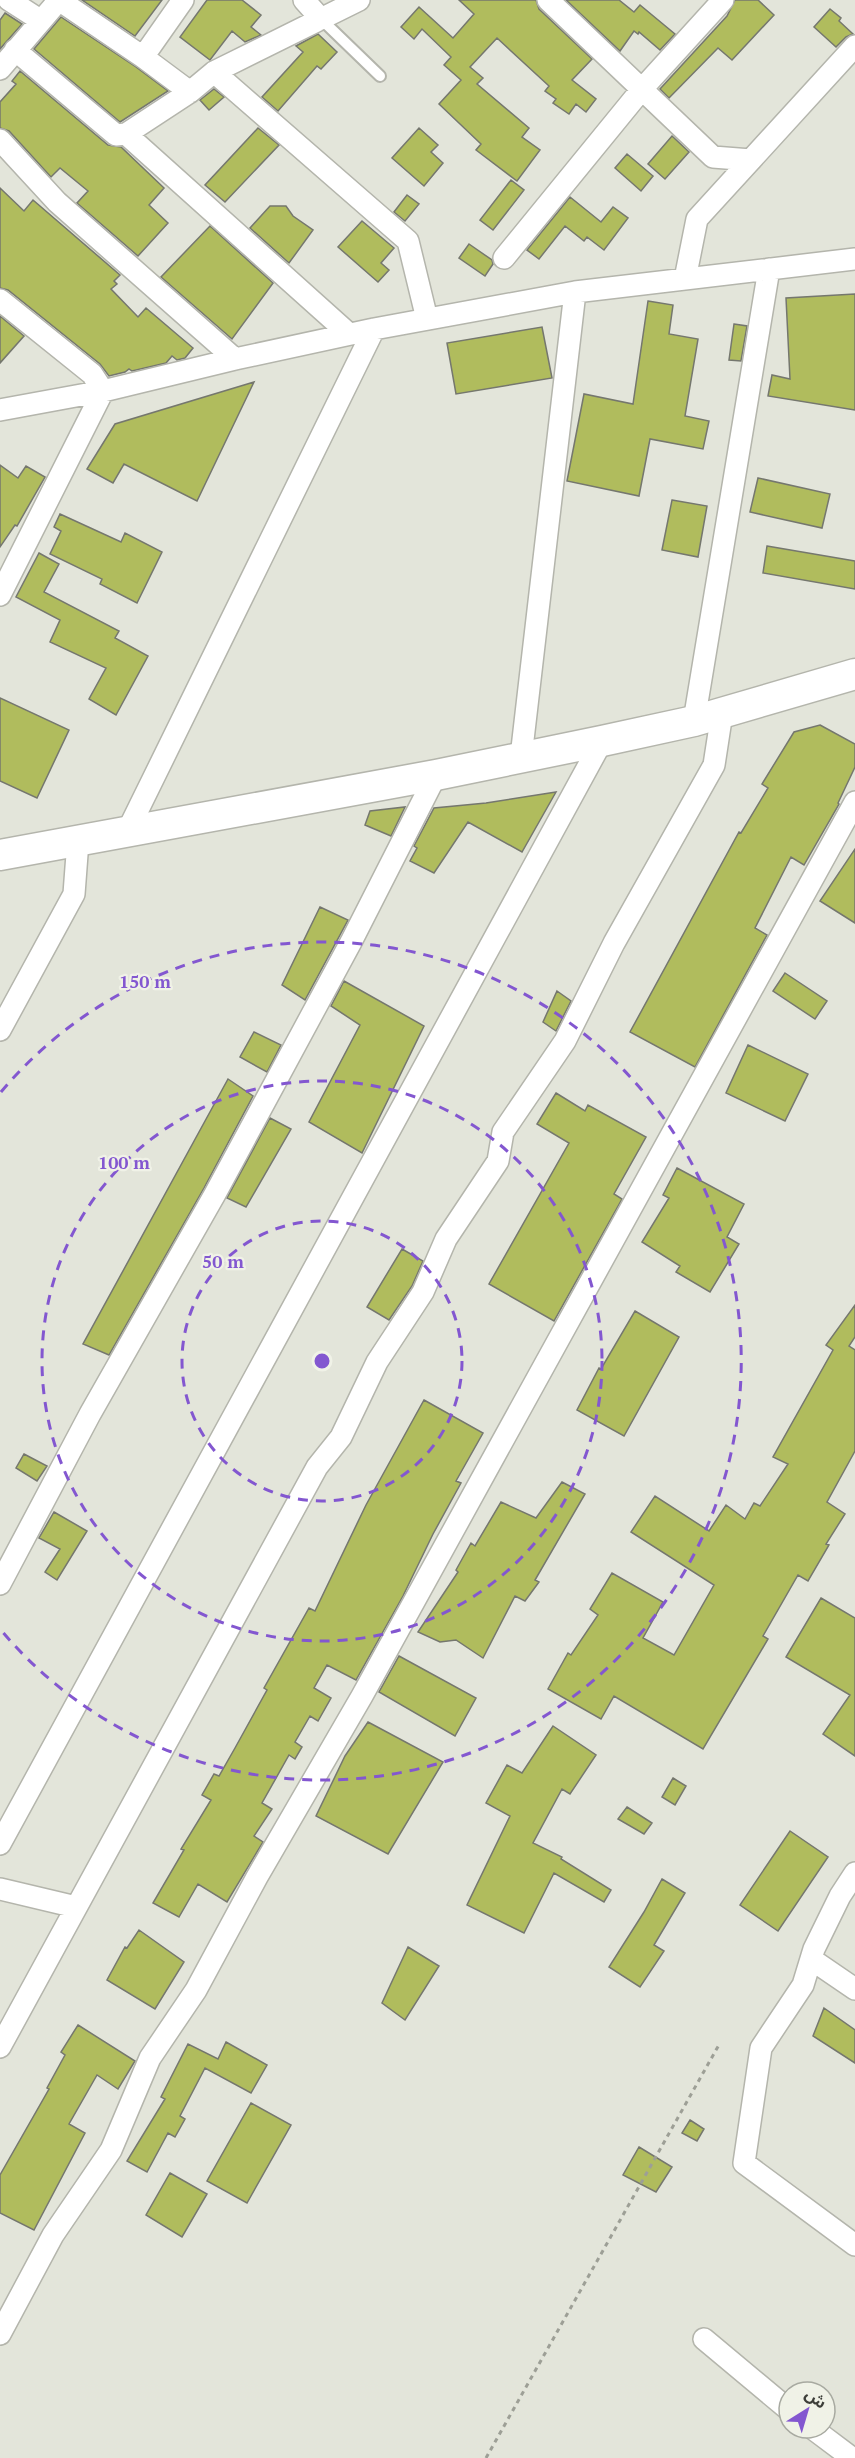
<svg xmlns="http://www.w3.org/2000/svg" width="855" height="2458" font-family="'PT Serif','Noto Sans Arabic',serif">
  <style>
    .building { fill: #b0bc5d; stroke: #75776e; stroke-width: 1.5 }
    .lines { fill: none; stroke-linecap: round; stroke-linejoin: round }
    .lane-casing { stroke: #b4b5ac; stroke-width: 14 }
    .street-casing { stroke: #b4b5ac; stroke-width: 24 }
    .secondary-casing { stroke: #b4b5ac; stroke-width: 33 }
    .path { stroke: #9d9f96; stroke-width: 3; stroke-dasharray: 4.5 4.5; stroke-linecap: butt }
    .lane { stroke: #fff; stroke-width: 10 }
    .street { stroke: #fff; stroke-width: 21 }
    .secondary { stroke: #fff; stroke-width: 30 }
    .ring { fill: none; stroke: #8357d0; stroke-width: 3; stroke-dasharray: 10 8 }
    .centre { fill: #8357d0; stroke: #f0f2e7; stroke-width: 3 }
    .ring-label { font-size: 18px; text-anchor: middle; font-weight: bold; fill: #8357d0; stroke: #f0f2e7; stroke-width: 4.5; stroke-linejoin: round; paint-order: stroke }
  </style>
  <rect width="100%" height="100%" fill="#e3e5da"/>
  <path class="building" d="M82,0H162L135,36Z
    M207,0H242L261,15L251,27L261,35L245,42L232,31L210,60L180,37Z
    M459,0H536L539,9L592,59L572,80L596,99L586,112L576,104L569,114L553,103L556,99L545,91L549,86L497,38L470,67L483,78L477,84L529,128L522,137L540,150L517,181L476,150L481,144L439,104L461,80L444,65L451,57L422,29L414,39L401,27L419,7L453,38L474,14Z
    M566,0H619L634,12L640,5L675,34L660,50L639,32L638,34L634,31L620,51Z
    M735,0H758L774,15L732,60L718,48L669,98L660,89L727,16Z
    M830,9L841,18L839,21L853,34L846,37L836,47L814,27Z
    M5,13L22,24L0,49V20Z
    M61,17L136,67L168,91L120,122L34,49Z
    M318,34L337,52L321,69L317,66L278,111L262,97L303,52L296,46Z
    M20,71L108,145L121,147L164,188L149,205L168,223L138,256L77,203L88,191L60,168L51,177L9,131L0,128V102L16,84L12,81Z
    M214,89L224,97L209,110L200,100Z
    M258,128L279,145L225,202L205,185Z
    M419,128L438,145L431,152L443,163L424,186L392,158Z
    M672,136L689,152L665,179L648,164Z
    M627,154L653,176L641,191L615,168Z
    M511,180L524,190L493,230L480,220Z
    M0,188L24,211L33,200L120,275L114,281L117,284L111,289L138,317L146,308L193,348L185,358L177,360L172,356L166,363L132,371L129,369L125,372L109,376L100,364L8,290L0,288Z
    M407,195L419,204L405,221L394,212Z
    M570,197L601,222L613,207L628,218L604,250L587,237L584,241L565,226L539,259L527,250Z
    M270,206H286L293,216L313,230L289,263L250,228Z
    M362,221L394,248L381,263L389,270L378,282L338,247Z
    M210,226L273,283L232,339L161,277Z
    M469,244L492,260L493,264L485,276L459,258Z
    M855,294V410L768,396L772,375L790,379L786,298Z
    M648,301L673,305L669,334L698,339L685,416L709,421L703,449L650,439L639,496L567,481L584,394L633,404Z
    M0,316L24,336L0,363Z
    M734,324L747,326L741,361L729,360Z
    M542,327L552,378L456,394L447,343Z
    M254,382L197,501L124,464L113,483L87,469L115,424Z
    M0,465L18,478L26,466L45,477L17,526L15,525L0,547Z
    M758,478L830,494L822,528L750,512Z
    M672,500L707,506L698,557L662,550Z
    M60,514L121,542L125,533L162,552L137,603L100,584L102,579L50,554L61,531L54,527Z
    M767,546L855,561V589L763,573Z
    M39,553L59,564L44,592L119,631L115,638L148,656L116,715L89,699L106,668L50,642L60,620L16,597Z
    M0,698L69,730L37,798L0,781Z
    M820,725L855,744V767L838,803L839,804L804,865L791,857L755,928L767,935L695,1067L630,1032L739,832L741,833L768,788L762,784L794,732Z
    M556,792L522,852L468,822L434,873L410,861L417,848L414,846L434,808L486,803Z
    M405,807L391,836L365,825L370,811Z
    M855,849V923L820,901Z
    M320,907L348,920L305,1000L282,985Z
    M785,973L827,1001L815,1019L773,991Z
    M344,981L424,1026L362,1153L309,1122L360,1025L331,1006Z
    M557,991L571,1001L556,1031L543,1022Z
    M254,1032L281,1045L267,1072L240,1057Z
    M748,1045L808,1074L785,1121L726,1093Z
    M228,1079L253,1096L204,1188L109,1355L83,1344Z
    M556,1093L585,1111L588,1105L646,1137L614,1194L622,1199L554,1321L489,1284L569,1143L537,1124Z
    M270,1118L291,1129L246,1207L227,1198Z
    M677,1168L744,1204L727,1237L739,1244L710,1292L676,1272L680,1266L642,1242L669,1198L663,1195Z
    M402,1249L423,1261L412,1286L389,1320L367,1307Z
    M855,1305V1337L849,1346L855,1350V1451L827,1502L845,1514L826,1544L829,1545L808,1581L798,1575L763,1636L768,1639L703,1749L614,1696L601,1719L548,1689L568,1653L571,1655L598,1615L590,1609L612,1573L663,1602L643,1638L674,1655L714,1585L631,1532L655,1496L709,1531L726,1505L745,1519L754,1503L760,1506L788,1464L773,1457L833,1350L826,1345Z
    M635,1311L679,1337L624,1436L577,1410L599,1368L601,1369Z
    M424,1400L483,1433L456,1481L461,1483L433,1534L403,1596L356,1680L327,1665L314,1688L331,1698L318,1721L310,1716L295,1742L302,1747L295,1759L289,1755L262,1803L272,1809L254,1836L263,1842L227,1902L198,1884L179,1917L153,1903L184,1850L181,1849L211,1800L202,1795L214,1774L219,1776L235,1748L267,1690L264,1688L309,1608L315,1611L366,1505Z
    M24,1454L47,1466L37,1481L16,1468Z
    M562,1482L585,1494L535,1580L539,1582L525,1601L515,1596L483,1658L456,1640L440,1642L418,1632L458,1572L456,1570L471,1543L475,1546L501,1502L536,1518Z
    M54,1512L87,1531L57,1580L45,1572L60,1549L39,1538Z
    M821,1598L855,1618V1756L823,1734L850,1695L786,1657Z
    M399,1656L476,1698L455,1736L379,1692Z
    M368,1722L443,1762L388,1854L316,1816L345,1756Z
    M553,1726L596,1755L570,1794L562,1789L533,1843L562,1857L561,1859L611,1890L604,1902L554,1873L524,1933L467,1905L510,1816L486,1803L507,1765L522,1773Z
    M673,1778L686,1786L675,1805L662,1797Z
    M627,1807L652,1823L644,1834L618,1819Z
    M790,1831L828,1857L778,1931L740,1905Z
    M662,1879L685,1893L654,1945L664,1951L640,1987L609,1967L644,1912Z
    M139,1930L184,1962L155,2009L107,1980L125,1947L127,1948Z
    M408,1947L439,1966L405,2020L382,2003Z
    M824,2008L855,2030V2063L813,2036Z
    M78,2025L135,2061L118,2089L97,2075L69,2124L85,2133L34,2230L0,2213V2175L49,2089L47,2088L65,2055L61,2052Z
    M226,2042L267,2065L251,2093L205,2068L180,2116L185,2119L175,2137L168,2133L147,2172L127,2161L165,2099L161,2097L188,2044L218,2059Z
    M251,2103L291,2125L247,2203L207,2181Z
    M690,2120L704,2129L697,2141L682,2133Z
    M639,2147L672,2167L656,2192L623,2175Z
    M170,2173L207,2194L182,2237L146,2215Z"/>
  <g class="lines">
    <defs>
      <path id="lane" d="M321,19L380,76"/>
      <path id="street" d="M9,0L40,20
        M183,0L143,57L190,92
        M304,0L321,19
        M548,0L713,157L751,160
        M15,50L116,135L126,134L190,92L214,72L359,0
        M0,69L59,0L143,57
        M214,72L408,241L427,319
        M126,134L349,334
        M0,140L57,202L235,359
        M504,258L642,89L723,0
        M685,279L697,219L855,46
        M0,300L92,374L103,391L0,595
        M0,410L103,391L235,359L374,329L575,292L855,259
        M694,721L769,269
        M521,757L575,292
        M127,832L374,329
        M0,1030L74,894L78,841
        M0,1584L90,1414L215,1194L351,942L436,775
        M0,1844L602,741
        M855,1873L840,1896L814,1949L803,1985L761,2048L744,2163L855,2245
        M0,1889L76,1907
        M811,1959L855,1989
        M0,2047L317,1467L341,1437L377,1362L423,1292L446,1239L498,1161L503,1132L565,1041L614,943L714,765L722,713
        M0,2334L53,2235L111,2150L150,2058L196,1990L257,1877L362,1696L855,802
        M704,2339L789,2410
        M812,2428L852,2458"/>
      <path id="secondary" d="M0,855L436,775L602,741L694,721L855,674"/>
    </defs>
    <use href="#lane" class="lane-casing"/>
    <use href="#street" class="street-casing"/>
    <use href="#secondary" class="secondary-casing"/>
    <path class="path" d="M486,2458L720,2043"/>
    <use href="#lane" class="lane"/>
    <use href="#street" class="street"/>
    <use href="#secondary" class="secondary"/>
  </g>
  <g class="ring">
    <circle cx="322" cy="1361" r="140"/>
    <circle cx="322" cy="1361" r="280"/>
    <path d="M1 1092A419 419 0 1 1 1 1630"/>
  </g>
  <circle cx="322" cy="1361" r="9" class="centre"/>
  <g class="ring-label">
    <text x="145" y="988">150 m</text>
    <text x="124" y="1169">100 m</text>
    <text x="223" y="1268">50 m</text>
  </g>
  <g transform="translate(807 2410) rotate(37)"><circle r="28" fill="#f0f2e7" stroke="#a8aaa1" stroke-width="1.5"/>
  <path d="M0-4.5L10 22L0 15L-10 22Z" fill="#8357d0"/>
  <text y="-9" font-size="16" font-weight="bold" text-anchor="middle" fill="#3d3e39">ش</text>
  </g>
</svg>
